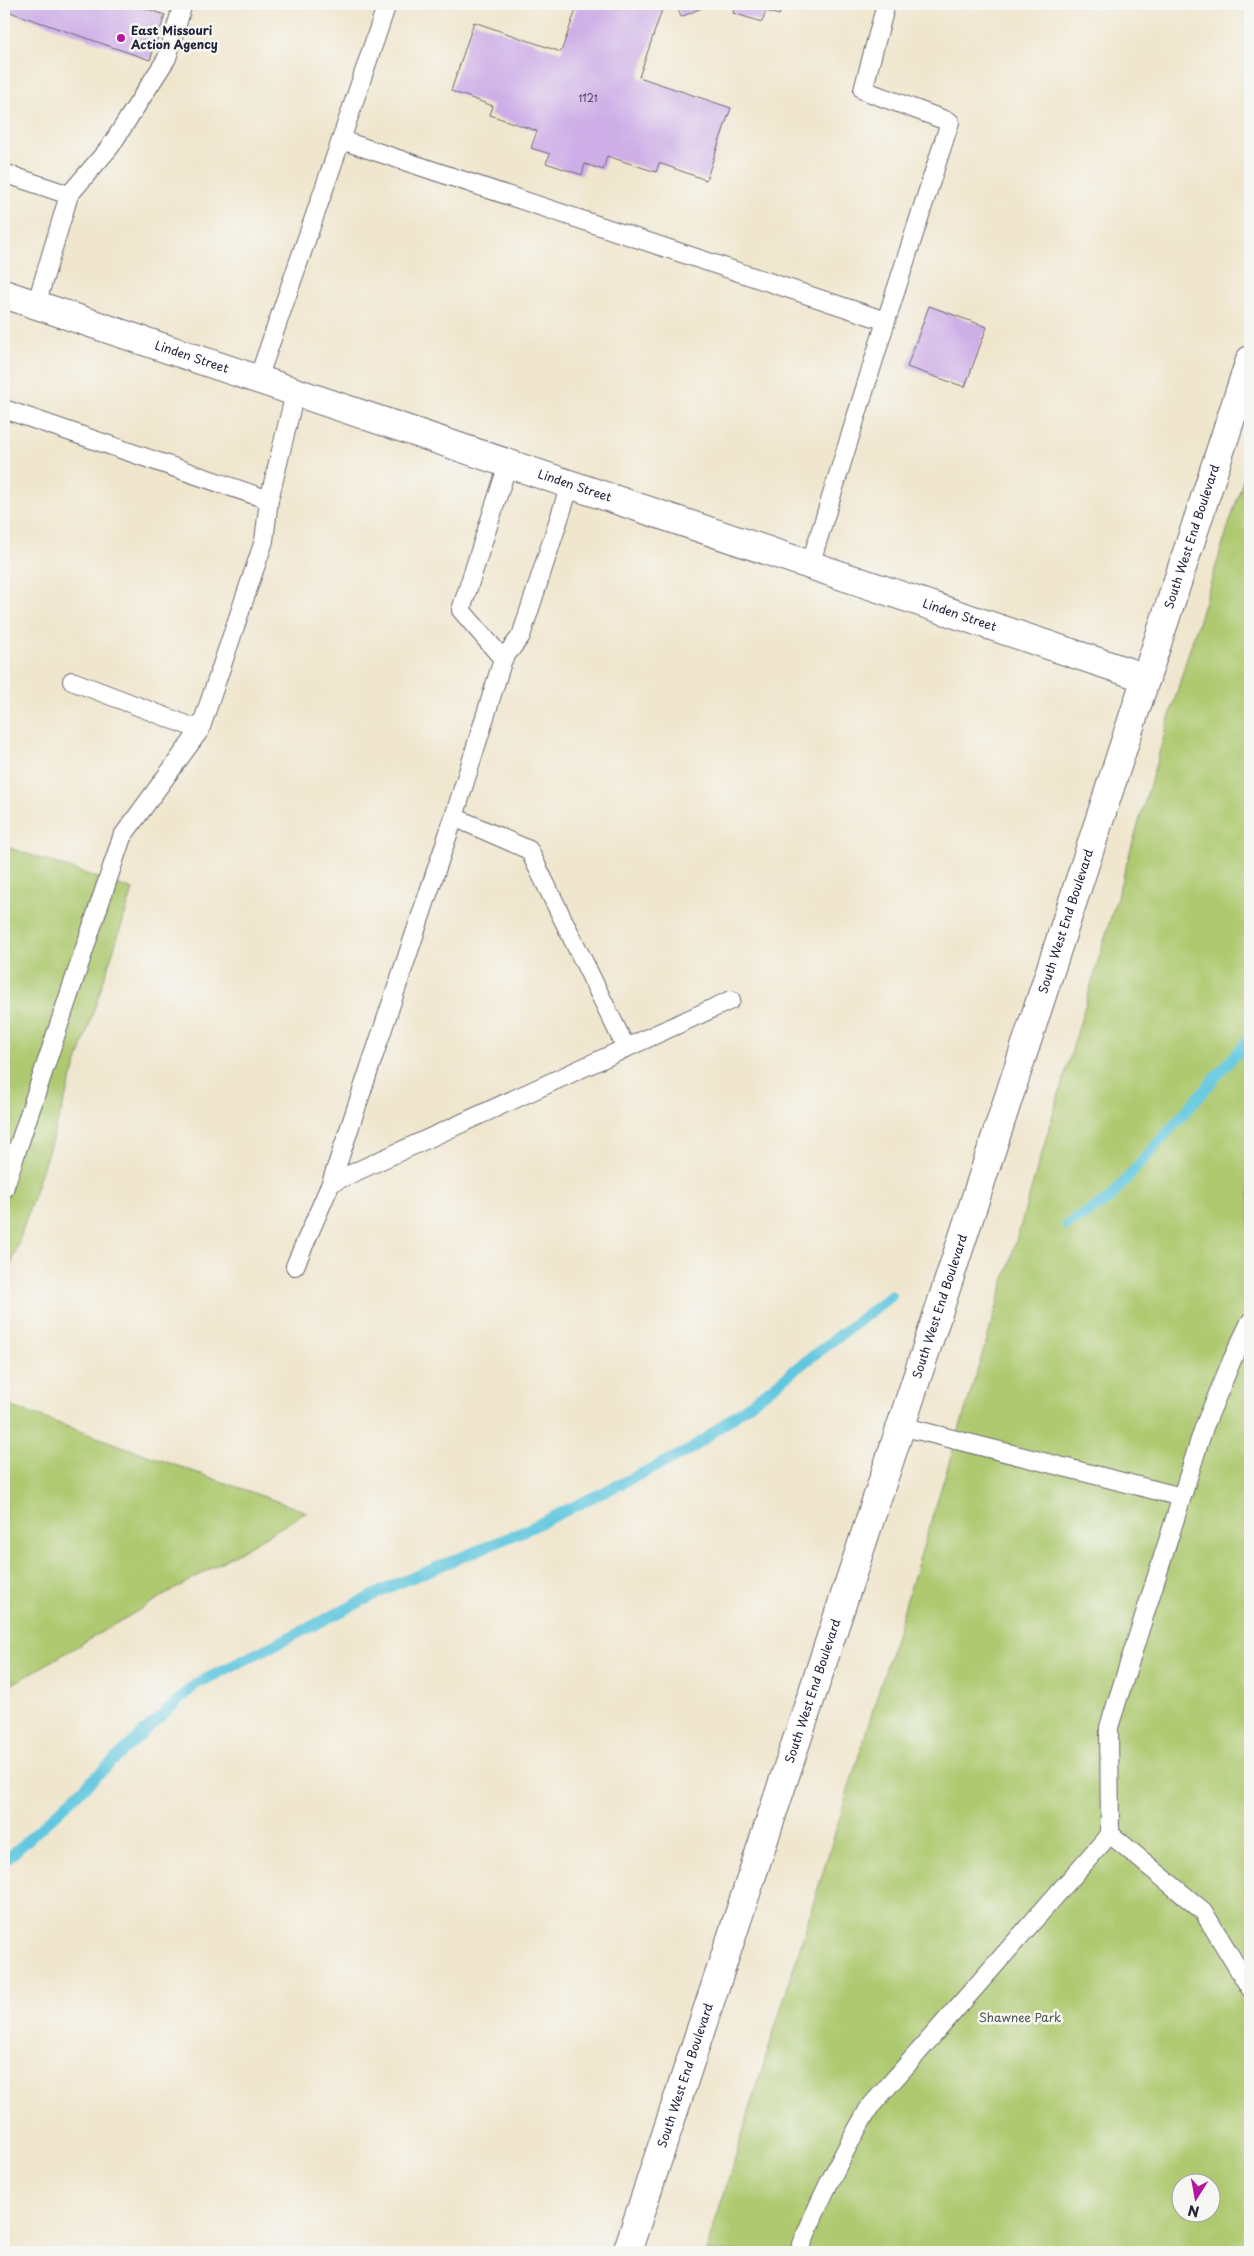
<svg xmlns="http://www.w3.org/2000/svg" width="1254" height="2256" font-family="'Playpen Sans',sans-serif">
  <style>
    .green { fill: #aec96f; stroke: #687655; fill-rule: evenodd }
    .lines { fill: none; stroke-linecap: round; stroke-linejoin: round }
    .stream { stroke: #61c7df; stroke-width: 11 }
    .building { fill: #ceaee7 }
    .lane-casing { stroke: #6a676e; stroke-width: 20 }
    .street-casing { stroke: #6a676e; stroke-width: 30 }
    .lane { stroke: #fff; stroke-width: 18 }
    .street { stroke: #fff; stroke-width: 28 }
    .poi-dot { fill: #b5179e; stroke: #f6f6f2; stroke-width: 2 }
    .labels { text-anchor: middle; stroke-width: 5; stroke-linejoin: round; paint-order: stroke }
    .number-label { font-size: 10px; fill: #4d4566 }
    .poi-label { font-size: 12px; font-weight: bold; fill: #22223b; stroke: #f6f6f2; text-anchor: start }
    .street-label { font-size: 12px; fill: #22223b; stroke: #f6f6f2 }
    .park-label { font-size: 12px; fill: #4c544b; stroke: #f6f6f2 }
  </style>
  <rect width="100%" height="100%" fill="#f6f6f2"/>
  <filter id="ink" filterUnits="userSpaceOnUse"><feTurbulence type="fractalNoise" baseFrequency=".02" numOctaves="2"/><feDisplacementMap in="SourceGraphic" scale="10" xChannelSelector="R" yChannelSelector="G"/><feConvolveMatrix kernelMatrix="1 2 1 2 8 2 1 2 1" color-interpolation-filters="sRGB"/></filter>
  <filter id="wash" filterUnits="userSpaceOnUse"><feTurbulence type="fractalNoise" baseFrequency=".0096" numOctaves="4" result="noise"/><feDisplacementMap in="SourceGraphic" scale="20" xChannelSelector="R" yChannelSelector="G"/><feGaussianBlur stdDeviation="1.12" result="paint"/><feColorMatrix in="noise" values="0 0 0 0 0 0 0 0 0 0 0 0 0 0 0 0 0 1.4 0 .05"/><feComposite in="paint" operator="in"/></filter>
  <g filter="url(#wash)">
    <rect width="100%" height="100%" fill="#f0e6ce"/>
    <path class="green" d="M1250,458V2252H706L992,1323L1186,661ZM1182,2184H1212V2214H1182Z
      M4,846L133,890L4,1287Z
      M4,1404L307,1512L4,1689Z"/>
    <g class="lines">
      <path class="stream" d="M1067,1225L1109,1199L1250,1038
        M4,1862L196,1684L392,1586L522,1532L690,1450L891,1296"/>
    </g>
    <g id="blocks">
      <path class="building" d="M4,4H132L165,15L150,60L7,11L4,13Z
        M578,4H664L639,77L731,108L706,180L659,163L656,172L607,156L603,170L585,164L582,175L546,163L550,154L531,148L537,131L490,115L493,106L451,91L474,22L561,52Z
        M676,4H706V6L681,17Z
        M735,4H783L779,15L766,11L762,22L733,13Z
        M929,306L987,327L965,387L907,367Z"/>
    </g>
  </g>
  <g filter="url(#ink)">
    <use href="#blocks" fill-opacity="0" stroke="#6a676e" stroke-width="1"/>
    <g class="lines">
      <defs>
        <path id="lane" d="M886,4L863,90L950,122L886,321
          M341,140L387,4
          M4,173L69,195L36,305
          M69,195L110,147L167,58L183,4
          M258,379L341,140L886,321L810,565
          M4,409L269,500L295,393
          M503,659L461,610L508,464
          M72,681L200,730
          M454,817L529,850L626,1048
          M331,1183L731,1000
          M4,1189L122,837L200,730L264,541L269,500
          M295,1266L331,1183L454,817L503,659L521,636L570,485
          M1250,1322L1232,1360L1204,1427L1109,1727L1110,1834L1203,1911L1250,1988
          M901,1426L1182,1497
          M799,2252C818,2201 842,2155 869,2108L1110,1834"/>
        <g id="street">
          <path id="s1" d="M4,294L1146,678"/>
          <path id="s2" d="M627,2252L901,1426L1250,360"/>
        </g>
      </defs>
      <use href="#lane" class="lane-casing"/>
      <use href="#street" class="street-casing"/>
      <use href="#lane" class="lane"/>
      <use href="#street" class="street"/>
    </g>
  </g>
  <circle class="poi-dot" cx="121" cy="38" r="5"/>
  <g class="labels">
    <g class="number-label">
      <text x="588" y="102">1121</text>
    </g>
    <g class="poi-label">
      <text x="131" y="35">East Missouri<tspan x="131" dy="14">Action Agency</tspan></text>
    </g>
    <g class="street-label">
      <text dy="4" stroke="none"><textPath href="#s1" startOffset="198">Linden Street</textPath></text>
      <text dy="4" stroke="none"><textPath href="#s1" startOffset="602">Linden Street</textPath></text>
      <text dy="4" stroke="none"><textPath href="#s2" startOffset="1806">South West End Boulevard</textPath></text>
      <text dy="4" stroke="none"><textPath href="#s1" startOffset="1008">Linden Street</textPath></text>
      <text dy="4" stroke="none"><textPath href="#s2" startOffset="1401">South West End Boulevard</textPath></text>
      <text dy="4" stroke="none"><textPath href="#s2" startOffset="996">South West End Boulevard</textPath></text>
      <text dy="4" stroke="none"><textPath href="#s2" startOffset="591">South West End Boulevard</textPath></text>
      <text dy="4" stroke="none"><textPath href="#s2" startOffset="186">South West End Boulevard</textPath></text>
    </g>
    <g class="park-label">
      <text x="1020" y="2022">Shawnee Park</text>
    </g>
  </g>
  <rect width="1254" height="2256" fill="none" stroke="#f6f6f2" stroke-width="20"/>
  <g transform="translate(1196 2198) rotate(191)"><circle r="24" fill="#f6f6f2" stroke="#a1a1a9"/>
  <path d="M0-4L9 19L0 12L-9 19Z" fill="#b5179e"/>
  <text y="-8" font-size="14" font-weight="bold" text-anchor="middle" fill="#22223b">N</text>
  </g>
</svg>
